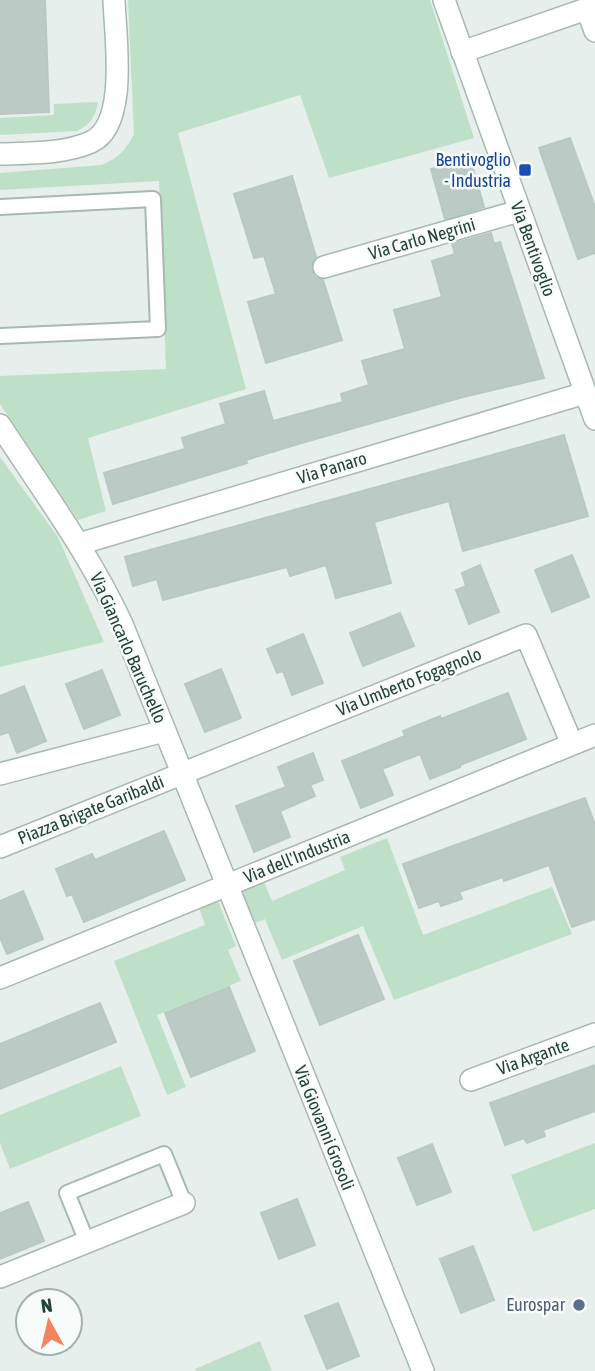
<svg xmlns="http://www.w3.org/2000/svg" width="595" height="1371" font-family="'Asap Condensed',sans-serif">
  <style>
    .green { fill: #bfe0c8 }
    .building { fill: #bbcac4; stroke: #b8c9c2; stroke-width: 2 }
    .lines { fill: none; stroke-linecap: round; stroke-linejoin: round }
    .service-casing { stroke: #a8b8b2; stroke-width: 18 }
    .minor-casing { stroke: #a8b8b2; stroke-width: 24 }
    .tertiary-casing { stroke: #a8b8b2; stroke-width: 24 }
    .service { stroke: #fff; stroke-width: 14 }
    .minor { stroke: #fff; stroke-width: 21 }
    .tertiary { stroke: #fff; stroke-width: 21 }
    .transit-dot { fill: #1a4fb4; stroke: #f7fbf9; stroke-width: 2.5 }
    .service-dot { fill: #5c6f8a; stroke: #f7fbf9; stroke-width: 2.5 }
    .labels { text-anchor: middle; stroke-width: 5; stroke-linejoin: round; paint-order: stroke }
    .transit-label { font-size: 18px; fill: #164399; stroke: #f7fbf9; text-anchor: end }
    .street-label { font-size: 18px; fill: #24423a; stroke: #f7fbf9 }
    .service-label { font-size: 18px; fill: #4e5e75; stroke: #f7fbf9; text-anchor: end }
  </style>
  <rect width="100%" height="100%" fill="#e6efeb"/>
  <path class="green" d="M128,0H430L474,138L329,178L300,95L178,133L246,389L88,438L106,511L78,520L0,404V376L166,369L159,181L0,190V173L102,165C118,158 126,150 134,134Z
    M98,102C95,117 91,124 77,131L0,135V118L54,115V104Z
    M0,457L58,537L104,642L0,667Z
    M387,838L423,935L552,887L572,934L394,1000L363,926L282,960L265,919L255,923L241,891L264,882L272,901L345,870L340,857Z
    M218,901L236,946L228,950L241,981L157,1015L186,1087L167,1095L114,961L205,925L199,908Z
    M121,1066L141,1116L10,1169L0,1143V1115Z
    M595,1143V1209L533,1232L511,1175Z
    M260,1341L272,1371H196L195,1369Z"/>
  <path class="building" d="M0,0H45L49,112L0,114Z
    M570,138L595,207V253L578,259L539,148Z
    M470,158L484,207L445,219L431,169Z
    M292,176L316,257L312,263V271L315,277L323,280L342,340L266,363L248,302L276,294L264,256L254,258L234,194Z
    M491,233L494,244L500,242L544,378L463,397L305,442L246,460L247,463L113,504L104,473L185,449L182,438L226,424L220,404L264,391L273,421L343,402L341,394L369,385L362,361L405,349L394,310L442,297L432,261L455,254L452,244Z
    M564,435L588,516L463,551L449,501L374,522L391,583L336,598L326,565L290,576L287,567L163,600L157,579L133,586L125,557Z
    M572,555L589,597L552,612L535,570Z
    M480,565L499,612L469,624L456,590L466,586L462,573Z
    M400,613L414,646L363,666L350,633Z
    M303,634L323,683L292,695L283,671L277,673L267,649Z
    M221,669L241,718L205,732L185,684Z
    M102,670L120,715L84,729L66,684Z
    M24,686L46,741L17,753L9,732L0,735V696Z
    M508,693L526,739L460,765V767L430,779L420,754L382,769L393,795L361,808L342,761L405,736L403,731L440,716L441,719Z
    M313,753L323,780L310,785L315,796L280,811L290,837L254,852L236,806L286,787L278,767Z
    M585,798L595,825V919L572,927L549,865L504,881L503,877L459,892L462,899L441,906L439,901L419,908L403,864Z
    M164,831L185,880L84,922L72,894L67,896L56,869L92,854L95,860Z
    M23,891L43,939L7,954L0,937V901Z
    M358,935L384,999L320,1025L294,961Z
    M229,987L255,1051L191,1077L165,1013Z
    M100,1003L116,1042L0,1089V1044Z
    M595,1065V1111L543,1130L545,1136L527,1143L524,1138L505,1145L490,1103Z
    M432,1144L451,1192L417,1205L398,1158Z
    M297,1199L315,1245L279,1259L261,1213Z
    M28,1202L44,1241L0,1259V1213Z
    M473,1246L494,1300L461,1313L440,1259Z
    M338,1303L359,1356L327,1369L305,1316Z"/>
  <g class="lines">
    <defs>
      <path id="service" d="M0,207L153,199L158,329L0,336
        M87,1242L67,1193L164,1154L184,1203"/>
      <path id="minor" d="M587,9L595,31
        M462,52L595,6
        M0,154C29,153 64,154 91,142C129,125 115,35 114,0
        M324,267L519,211
        M0,425C43,491 89,553 122,624L423,1371
        M79,544L585,393
        M0,774L164,731
        M0,847L526,635L572,744
        M0,978L595,735
        M471,1080L595,1034
        M0,1277L184,1203"/>
      <path id="tertiary" d="M444,0L595,419"/>
    </defs>
    <use href="#service" class="service-casing"/>
    <use href="#minor" class="minor-casing"/>
    <use href="#tertiary" class="tertiary-casing"/>
    <use href="#service" class="service"/>
    <use href="#minor" class="minor"/>
    <use href="#tertiary" class="tertiary"/>
  </g>
  <rect class="transit-dot" x="518" y="163" width="14" height="14" rx="3.5"/>
  <circle class="service-dot" cx="579" cy="1305" r="7"/>
  <g class="labels">
    <g class="transit-label">
      <text x="511" y="166">Bentivoglio<tspan x="511" dy="21">- Industria</tspan></text>
    </g>
    <g class="street-label">
      <text transform="translate(422 239) rotate(-16)" y="6">Via Carlo Negrini</text>
      <text transform="translate(533 249) rotate(70)" y="6">Via Bentivoglio</text>
      <text transform="translate(332 468) rotate(-17)" y="6">Via Panaro</text>
      <text transform="translate(128 648) rotate(66)" y="6">Via Giancarlo Baruchello</text>
      <text transform="translate(409 682) rotate(-22)" y="6">Via Umberto Fogagnolo</text>
      <text transform="translate(91 810) rotate(-22)" y="6">Piazza Brigate Garibaldi</text>
      <text transform="translate(297 857) rotate(-22)" y="6">Via dell'Industria</text>
      <text transform="translate(533 1057) rotate(-20)" y="6">Via Argante</text>
      <text transform="translate(324 1128) rotate(68)" y="6">Via Giovanni Grosoli</text>
    </g>
    <g class="service-label">
      <text x="565" y="1311">Eurospar</text>
    </g>
  </g>
  <g transform="translate(49 1322) rotate(352)"><circle r="33" fill="#f7fbf9" stroke="#a3b1ad" stroke-width="2"/>
  <path d="M0-5L12 26L0 18L-12 26Z" fill="#f4845f"/>
  <text y="-10" font-size="19" font-weight="bold" text-anchor="middle" fill="#24423a">N</text>
  </g>
</svg>
